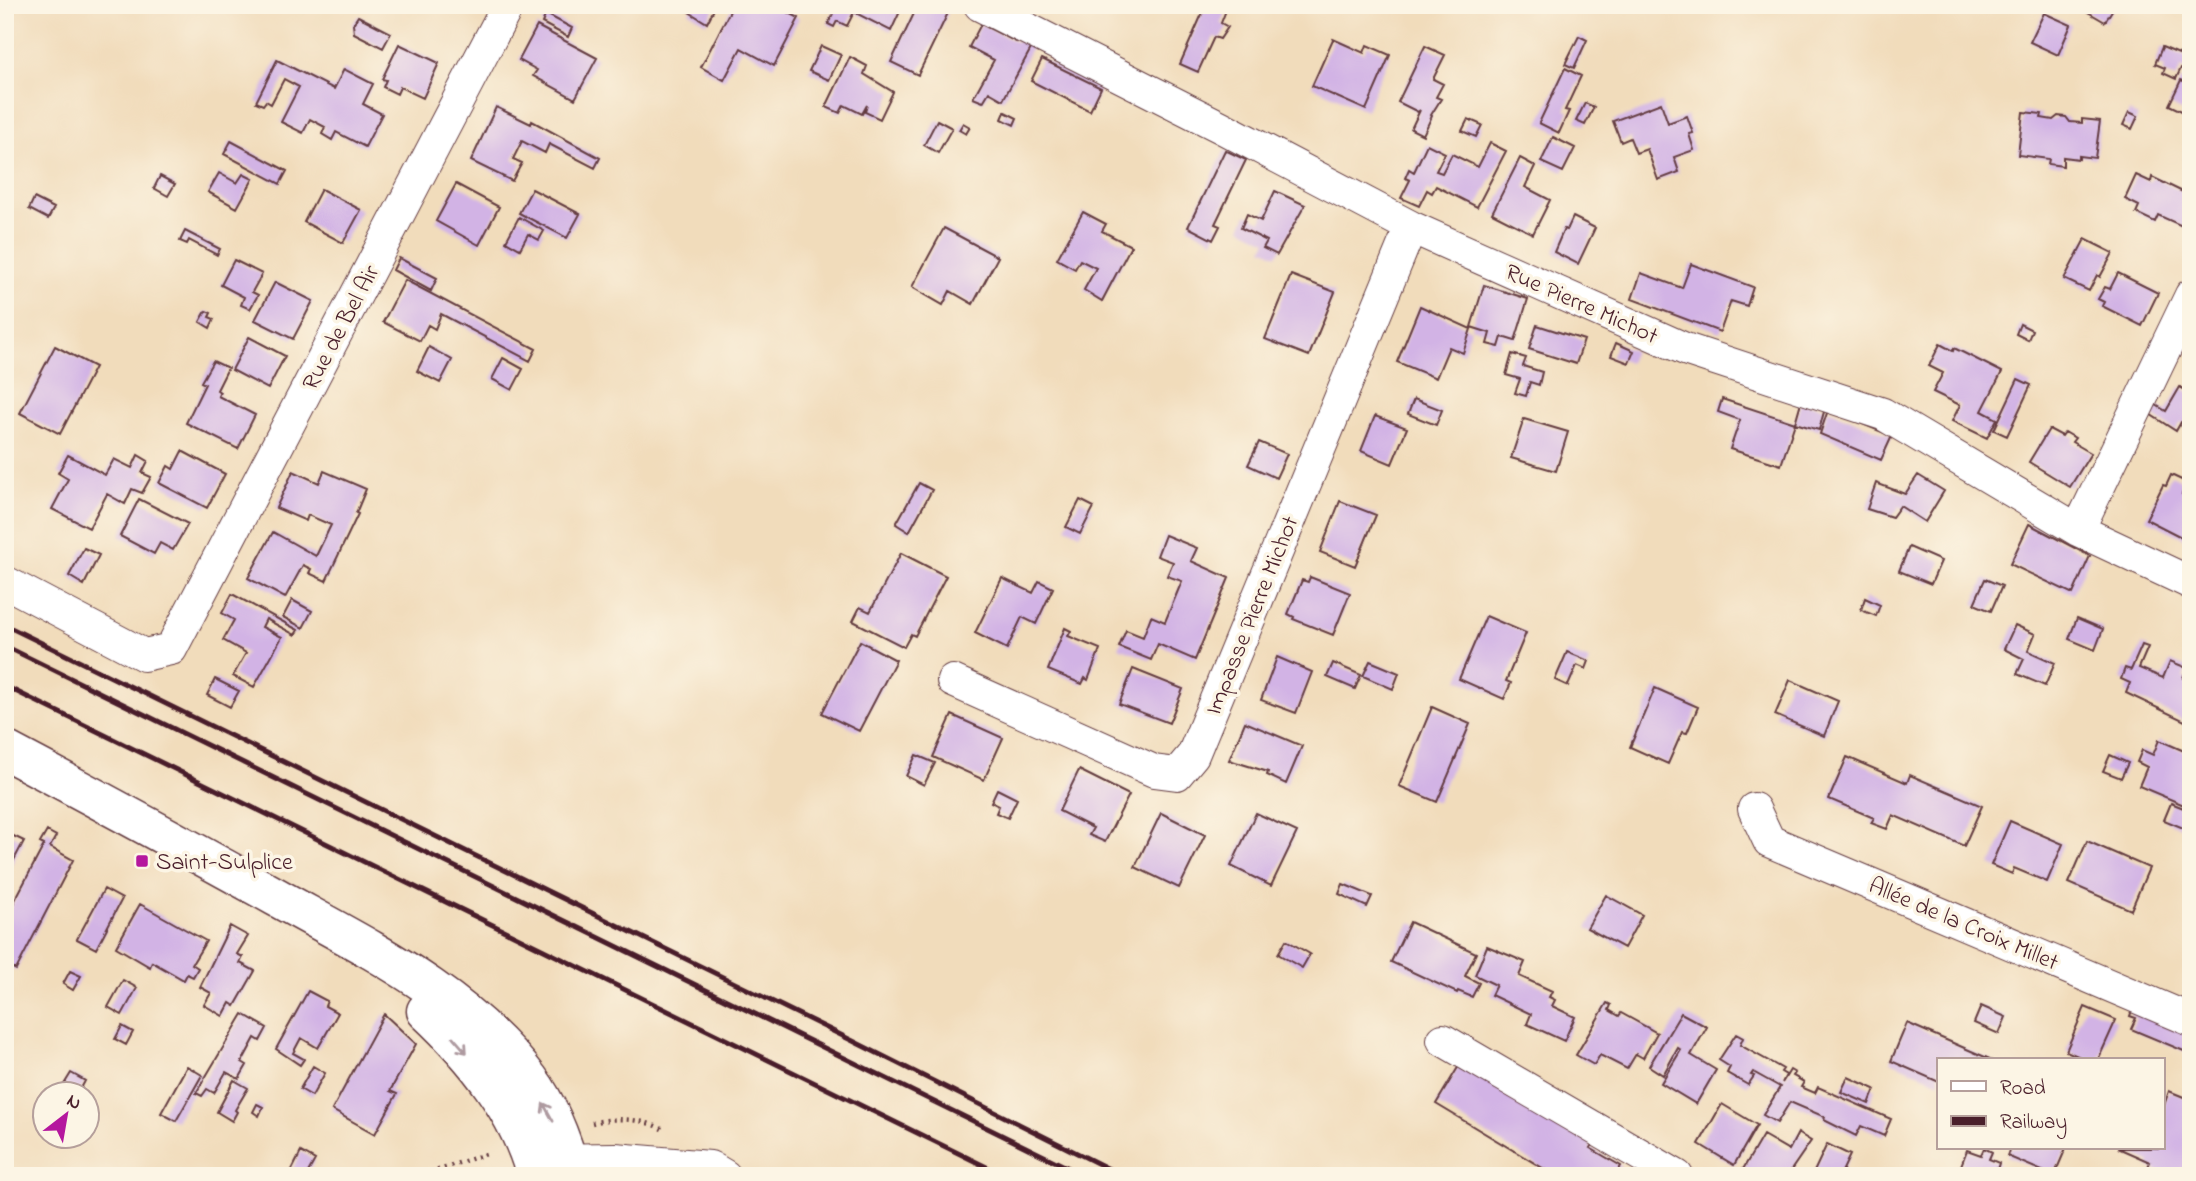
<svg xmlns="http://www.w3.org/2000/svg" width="2196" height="1181" font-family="'Indie Flower',sans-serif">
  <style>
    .building { fill: #d2b3e5 }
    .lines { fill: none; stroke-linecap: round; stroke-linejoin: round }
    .minor-casing { stroke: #633b41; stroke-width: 34 }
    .secondary-casing { stroke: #633b41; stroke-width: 41 }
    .path { stroke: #633b41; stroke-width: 4.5; stroke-dasharray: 2 5; stroke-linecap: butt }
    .minor { stroke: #fff; stroke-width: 32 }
    .secondary { stroke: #fff; stroke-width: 38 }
    .rail { stroke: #4a1f2b; stroke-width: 5 }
    .oneway { stroke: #ae9aa0 }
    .poi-dot { fill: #b5179e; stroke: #fcf5e5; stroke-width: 2.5 }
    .labels { text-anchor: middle; stroke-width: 7; stroke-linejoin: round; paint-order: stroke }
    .street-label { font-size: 24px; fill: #4a1f2b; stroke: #fcf5e5 }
    .poi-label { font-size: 24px; fill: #4a1f2b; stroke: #fcf5e5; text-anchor: start }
  </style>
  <rect width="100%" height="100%" fill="#fcf5e5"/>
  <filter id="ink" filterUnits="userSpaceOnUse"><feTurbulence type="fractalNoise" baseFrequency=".0143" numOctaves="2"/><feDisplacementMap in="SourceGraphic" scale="14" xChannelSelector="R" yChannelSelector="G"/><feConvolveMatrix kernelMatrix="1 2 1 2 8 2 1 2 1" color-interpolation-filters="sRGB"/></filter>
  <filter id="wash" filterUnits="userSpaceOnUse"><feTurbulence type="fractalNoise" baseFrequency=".00686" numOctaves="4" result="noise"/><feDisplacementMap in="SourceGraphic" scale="28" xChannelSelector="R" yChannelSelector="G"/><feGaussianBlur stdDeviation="1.57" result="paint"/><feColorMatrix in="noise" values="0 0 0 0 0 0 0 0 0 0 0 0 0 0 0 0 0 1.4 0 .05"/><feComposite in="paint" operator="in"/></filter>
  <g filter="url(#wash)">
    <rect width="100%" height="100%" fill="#f1dcbb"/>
    <g id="blocks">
      <path class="building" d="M693,5H716L707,23L689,12Z
        M733,5H774L799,18L774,66L741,48L724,80L701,67Z
        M837,5H903L891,31L854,12L847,26L837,21L834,27L828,24Z
        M918,5H932L948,13L918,75L891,62Z
        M1206,5H1228L1221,23L1228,27L1220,39L1214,37L1198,72L1180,64Z
        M2076,5H2112L2114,7L2105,22Z
        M2044,13L2071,25L2058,55L2030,42Z
        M546,14L572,28L568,37L542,23Z
        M358,16L391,33L383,48L354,33L353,24Z
        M981,24L1016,42L1019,38L1033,45L1003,100L989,92L983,102L973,98L994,60L969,47Z
        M537,26L597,58L575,99L533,76L537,70L519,60Z
        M1579,36L1587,40L1574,68L1565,64Z
        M1333,39L1364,53L1367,45L1390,55L1366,110L1312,86Z
        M399,44L439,63L423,98L400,87L397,94L383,87L386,80L382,79Z
        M821,46L841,55L829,80L809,71Z
        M1425,46L1445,55L1433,79L1443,84L1436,97L1441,99L1431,115L1432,116L1423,135L1411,129L1420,110L1418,112L1398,102Z
        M2162,47L2191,59V72L2181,68L2176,79L2163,73L2165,68L2155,64Z
        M850,57L867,66L864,74L893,92L880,119L865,112L867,105L862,114L844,105L840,113L826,107Z
        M1042,59L1101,88L1090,111L1031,81Z
        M277,60L334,89L344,69L373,84L363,104L382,114L365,147L336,132L332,140L322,134L325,127L310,119L303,133L281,122L299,87L284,79L271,104L266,101L263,105L256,102Z
        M1565,68L1581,76L1565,110L1569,111L1559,133L1539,123Z
        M2181,80L2191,84V118L2185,115L2186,113L2169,105Z
        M1585,103L1594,107L1585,125L1576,121Z
        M1661,103L1668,123L1687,116L1693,133L1689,134L1694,150L1674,157L1679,172L1658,180L1647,149L1636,153L1630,138L1621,142L1613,121Z
        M496,107L531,124L532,121L600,158L595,168L549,144L545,153L522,141L513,159L522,163L512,181L471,161Z
        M1005,112L1017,118L1014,125L1002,119Z
        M2023,112L2042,114L2041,118L2053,120L2058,116L2066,117L2070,122L2082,123V119L2100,121L2095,158L2079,156V159L2063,157V166L2048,164L2049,159L2018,155Z
        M2129,112L2138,116L2132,129L2123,125Z
        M1468,119L1482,125L1476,137L1462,131Z
        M937,120L952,128L938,153L924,145Z
        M963,123L970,127L966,134L959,130Z
        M1553,137L1575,148L1563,172L1541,162Z
        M231,141L287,171L280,184L224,154Z
        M1490,143L1506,151L1477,207L1436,186L1432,193L1427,190L1419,206L1401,198L1410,180L1405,178L1409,169L1414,172L1427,144L1445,153L1436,171L1442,173L1452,154L1478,167Z
        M1225,150L1246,160L1215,224L1220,226L1213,240L1188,227Z
        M1520,158L1535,166L1525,187L1550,200L1533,234L1492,213Z
        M219,173L237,183L243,174L253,179L237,208L208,192Z
        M2136,175L2151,182L2152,177L2191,196V230L2158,215L2155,222L2136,213L2139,206L2125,199Z
        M160,176L175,184L168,196L154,188Z
        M456,184L499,207L479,245L436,221Z
        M321,189L361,210L343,243L304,222Z
        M532,189L580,214L567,238L519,213Z
        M1275,191L1305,205L1277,255L1263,248L1267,241L1241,228L1247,214L1261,221Z
        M34,198L54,208L48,219L29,209Z
        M1083,212L1106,224L1102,231L1131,246L1102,301L1084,290L1096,268L1080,260L1075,269L1057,259Z
        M519,217L544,231L539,240L528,234L520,249L506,241Z
        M1573,217L1595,228L1578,264L1554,252L1564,229L1567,230Z
        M944,228L998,257L973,304L950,291L943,305L912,287Z
        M185,231L220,249L217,255L189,240L187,244L180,241Z
        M2085,239L2113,253L2100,277L2097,275L2089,291L2064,279Z
        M399,258L437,278L431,291L393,270Z
        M234,260L262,274L252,292L258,295L250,309L241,305L244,297L221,285Z
        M1691,264L1753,287L1747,306L1731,301L1720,332L1632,299L1641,273L1682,288Z
        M2118,273L2158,293L2142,326L2102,306L2104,302L2098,299L2105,287L2110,289Z
        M1291,275L1335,292L1309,356L1265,339Z
        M405,280L536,349L530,361L441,314L435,329L428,325L420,341L383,322Z
        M275,282L313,301L293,339L255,320Z
        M1484,285L1528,299L1515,341L1502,337L1499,347L1487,344L1490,333L1471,327Z
        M1420,306L1471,329L1463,353L1449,347L1436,378L1397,362Z
        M206,311L211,313L209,317L214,319L210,328L200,322Z
        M2020,324L2032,330L2028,340L2016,334Z
        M1537,325L1584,340L1576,364L1529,349Z
        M249,337L285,356L268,389L232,370Z
        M1616,343L1634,351L1629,363L1611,356Z
        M1940,344L1953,351L1954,348L2002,372L1982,411L1997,419L1987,438L1952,421L1960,405L1933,392L1943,373L1929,366Z
        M55,346L95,367L60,434L20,413Z
        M429,347L452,360L440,383L417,371Z
        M1512,354L1526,358L1523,366L1542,372L1539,385L1530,382L1526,396L1515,393L1520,379L1506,375Z
        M503,358L523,369L512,390L492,379Z
        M213,361L228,368L217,390L220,392L218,396L255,415L238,449L186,423L205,384L201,382Z
        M2018,379L2031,385L2007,436L1994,430Z
        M2180,387L2191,393V419L2187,425L2181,422L2176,431L2145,411L2151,402L2166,411Z
        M1414,399L1442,410L1436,425L1408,414Z
        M1722,399L1795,423L1781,465L1730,449L1740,420L1718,412Z
        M1801,402L1825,408L1819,430L1795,423Z
        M1828,410L1892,436L1881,460L1820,434Z
        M1375,416L1407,428L1392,464L1361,451Z
        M1524,419L1568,432L1556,471L1511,458Z
        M2049,429L2062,436L2065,432L2075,438L2072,442L2091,453L2070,487L2029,462Z
        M1259,442L1287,454L1276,478L1248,465Z
        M182,451L225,474L207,508L159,483L168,466L173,469Z
        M68,455L105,475L114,459L132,468L138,455L148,461L142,473L151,477L142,493L132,489L125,504L107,494L89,528L52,509L68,479L58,473Z
        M293,471L319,483L324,471L366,489L356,513L358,514L326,581L309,573L311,569L303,565L285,598L248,578L273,532L316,556L331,525L308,515L306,521L276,508Z
        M1918,475L1944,491L1925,522L1900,506L1892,517L1867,509L1876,483L1905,494Z
        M2171,475L2188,483L2182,494L2191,499V542L2146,519L2163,485L2166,486Z
        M919,483L932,490L909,532L896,524Z
        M139,499L188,524L173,550L160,543L154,554L120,536Z
        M1080,500L1094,507L1080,534L1066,527Z
        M1340,501L1376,515L1355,566L1320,552Z
        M2029,524L2090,556L2073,594L2010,564Z
        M1165,535L1197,548L1191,561L1229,578L1195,660L1158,644L1151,660L1119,647L1126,630L1143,637L1151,616L1165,622L1182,581L1167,576L1173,562L1157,556Z
        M1909,547L1941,561L1931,584L1899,571Z
        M84,548L99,555L84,585L69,576Z
        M901,553L946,576L915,636L911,634L904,647L853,621L860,607L870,612Z
        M1310,577L1350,593L1333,635L1293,619L1294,617L1288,614L1302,580L1308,582Z
        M1002,578L1033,593L1039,581L1053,588L1036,624L1022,617L1007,649L975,633Z
        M1985,579L2002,586L1991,611L1974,604Z
        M232,594L298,630L295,635L266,619L262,627L282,637L254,687L233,676L246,653L223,640L234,620L222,613Z
        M1865,598L1880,605L1876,616L1861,610Z
        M292,600L312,611L303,628L283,617Z
        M1486,616L1526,633L1506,681L1511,683L1504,699L1459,679Z
        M2077,618L2103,629L2095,650L2069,639Z
        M2015,625L2035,634L2028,651L2055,663L2045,686L2017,674L2024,659L2004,649Z
        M1065,628L1071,631L1068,636L1100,649L1088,680L1085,678L1082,684L1048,670Z
        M860,641L896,660L859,731L822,713Z
        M2142,645L2148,647L2139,668L2163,678L2170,661L2187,668L2183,678L2191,681V724L2126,693L2130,683L2121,679L2125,668L2131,670Z
        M1567,652L1589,661L1586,669L1577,665L1568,686L1555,680Z
        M1277,657L1312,672L1296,713L1261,700Z
        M1370,661L1399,673L1393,689L1363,676Z
        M1333,663L1361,675L1355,689L1327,677Z
        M1133,669L1183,689L1169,723L1119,704Z
        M215,679L239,691L230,707L207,695Z
        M1790,680L1838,701L1824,736L1775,715Z
        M1655,688L1698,707L1687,733L1682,732L1668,764L1630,747Z
        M1432,707L1470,724L1437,802L1399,786Z
        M952,715L1003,738L984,780L933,757Z
        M1245,722L1302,746L1286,784L1267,775L1268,772L1229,760Z
        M2159,740L2191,754V808L2139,786L2147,767L2137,762L2142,750L2153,755Z
        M916,755L935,763L924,785L906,776Z
        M2110,755L2128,763L2121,778L2103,771Z
        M1847,757L1907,783L1910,775L1982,806L1964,846L1893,815L1887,829L1871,823L1874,818L1829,799Z
        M1079,770L1129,795L1105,842L1089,835L1093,828L1059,811Z
        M997,789L1017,799L1008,818L996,813L999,806L991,802Z
        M2171,803L2191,811V823L2188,830L2164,820Z
        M1161,813L1205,835L1179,888L1135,867Z
        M1256,813L1297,832L1271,886L1231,866Z
        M2010,821L2063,844L2047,882L2014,868L2012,874L1991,865Z
        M47,831L56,836L50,847L73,860L16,970L5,964V919L44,845L40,843Z
        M5,832L24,841L5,877Z
        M2087,841L2149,868L2131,910L2069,883Z
        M1343,884L1372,896L1367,907L1339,894Z
        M104,889L122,899L96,949L77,939Z
        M1606,895L1642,915L1624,948L1587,928Z
        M140,904L206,941L192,964L198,968L193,977L187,974L184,980L152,962L150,967L116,947Z
        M1410,922L1476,953L1465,976L1479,983L1472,997L1458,991L1457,993L1391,962Z
        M230,926L248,936L237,954L243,957L240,963L255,971L235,1006L230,1003L223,1016L204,1005L211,993L200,987Z
        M1286,940L1310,954L1302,968L1278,954Z
        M1487,946L1525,962L1519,976L1552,991L1549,997L1555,1000L1552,1006L1575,1017L1564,1041L1527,1024L1531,1014L1491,995L1496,985L1475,975Z
        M70,971L81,976L73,990L63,984Z
        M123,980L137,988L122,1015L108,1007Z
        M308,991L327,1001L325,1006L338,1013L318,1048L301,1038L293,1053L304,1059L300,1065L276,1049Z
        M1607,1003L1611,1005L1609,1010L1619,1016L1621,1013L1657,1033L1643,1058L1636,1054L1627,1069L1600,1055L1594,1065L1576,1055Z
        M1981,1006L2006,1017L1999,1034L1974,1023Z
        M2085,1007L2116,1020L2098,1060H2087L2066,1051Z
        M2133,1007L2191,1032V1054L2131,1029L2136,1018L2130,1016Z
        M1681,1013L1707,1027L1691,1055L1716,1070L1696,1104L1661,1083L1681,1050L1678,1048L1663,1075L1649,1066Z
        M243,1014L267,1028L260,1041L255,1038L242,1062L247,1065L239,1079L226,1072L214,1093L207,1089L202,1096L196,1093Z
        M384,1014L416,1044L390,1091L397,1094L375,1134L332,1110Z
        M1907,1023L1992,1060H1939V1082L1891,1061Z
        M122,1026L133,1032L126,1045L115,1039Z
        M1736,1034L1743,1038L1740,1045L1783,1069L1781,1072L1786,1075L1782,1083L1790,1070L1795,1073L1793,1076L1804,1082L1801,1087L1815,1093L1818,1087L1891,1119L1884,1136L1861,1126L1856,1136L1824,1120L1825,1117L1790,1102L1777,1123L1763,1115L1780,1087L1753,1072L1751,1075L1754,1076L1748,1085L1727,1073L1730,1067L1719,1060Z
        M1460,1064L1593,1143L1590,1148L1621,1166L1615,1176H1556L1436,1104Z
        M187,1066L202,1075L176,1121L161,1113Z
        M313,1066L325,1073L312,1096L300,1089Z
        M71,1073L85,1081L78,1094H56L58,1090L60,1091Z
        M1848,1077L1875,1089L1869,1104L1841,1092Z
        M234,1080L248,1088L235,1110L237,1112L232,1121L217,1112Z
        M2169,1091L2191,1100V1149L2183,1174L2173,1170L2171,1176L2148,1167L2150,1162L2118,1148H2163V1108Z
        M257,1104L263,1107L259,1116L253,1112Z
        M1722,1104L1757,1125L1734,1165L1699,1144Z
        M1798,1133L1811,1141L1787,1176H1745L1747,1173L1742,1171L1763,1135L1789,1150Z
        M1827,1144L1850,1155L1840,1176H1812Z
        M1984,1148L1992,1152L1989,1159L1999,1163L1995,1176H1957L1967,1150L1981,1155Z
        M2010,1148H2066L2054,1176L2007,1156Z
        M301,1152L315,1160L306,1176H289Z"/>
    </g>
  </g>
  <g filter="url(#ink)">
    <use href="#blocks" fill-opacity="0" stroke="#633b41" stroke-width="2"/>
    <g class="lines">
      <defs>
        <path id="minor" d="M980,5L1221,127L1411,227L1685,349L1883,414L2078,530L2191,583
          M2078,530L2191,295
          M5,582L144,655L171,649L508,5
          M953,681L1154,771L1177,774L1193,755L1411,227
          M1754,809L1769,841L2191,1020
          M1443,1040L1677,1176
          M544,1160L615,1159L662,1163L710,1167L725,1176"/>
        <path id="secondary" d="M5,750C96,798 186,847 276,897C367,948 465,994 529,1079C550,1107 563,1142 572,1176
          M426,1011C475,1057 518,1110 536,1176"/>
      </defs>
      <use href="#minor" class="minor-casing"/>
      <use href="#secondary" class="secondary-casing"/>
      <path class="path" d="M592,1123C614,1117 642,1118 662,1129
        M417,1176L490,1153"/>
      <use href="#minor" class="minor"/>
      <use href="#secondary" class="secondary"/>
      <path class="rail" d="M5,625L853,1041L1123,1176
        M5,646L1085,1176
        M5,686L1005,1176"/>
    </g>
    <defs><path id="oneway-shaft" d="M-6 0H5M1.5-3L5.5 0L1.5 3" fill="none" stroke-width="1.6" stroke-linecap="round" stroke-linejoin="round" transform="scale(1.75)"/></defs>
    <g class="oneway">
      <use href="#oneway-shaft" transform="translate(460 1045) rotate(49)"/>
      <use href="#oneway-shaft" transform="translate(548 1112) rotate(-119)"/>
    </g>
  </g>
  <rect class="poi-dot" x="135" y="854" width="14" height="14" rx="3.5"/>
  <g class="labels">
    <g class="street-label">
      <text transform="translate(1582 303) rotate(24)" y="8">Rue Pierre Michot</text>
      <text transform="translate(340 327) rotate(-62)" y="8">Rue de Bel Air</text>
      <text transform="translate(1251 615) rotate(-68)" y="8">Impasse Pierre Michot</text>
      <text transform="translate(1964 923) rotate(23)" y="8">Allée de la Croix Millet</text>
    </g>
    <g class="poi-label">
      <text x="156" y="869">Saint-Sulplice</text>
    </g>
  </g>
  <rect width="2196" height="1181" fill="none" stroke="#fcf5e5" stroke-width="28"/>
  <rect x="1937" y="1058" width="228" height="91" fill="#fcf5e5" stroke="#b59f9b" stroke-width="2"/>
  <rect x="1951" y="1081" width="35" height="10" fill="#ffffff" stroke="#b59f9b" stroke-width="2"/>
  <text x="2000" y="1094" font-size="21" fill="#4a1f2b">Road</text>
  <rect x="1951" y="1116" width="35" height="10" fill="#4a1f2b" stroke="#b59f9b" stroke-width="2"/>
  <text x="2000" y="1128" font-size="21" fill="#4a1f2b">Railway</text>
  <g transform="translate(66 1115) rotate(31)"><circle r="33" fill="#fcf5e5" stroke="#b59f9b" stroke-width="2"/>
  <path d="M0-5L12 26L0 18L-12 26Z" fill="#b5179e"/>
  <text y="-10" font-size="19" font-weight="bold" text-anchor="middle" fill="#4a1f2b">N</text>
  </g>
</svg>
